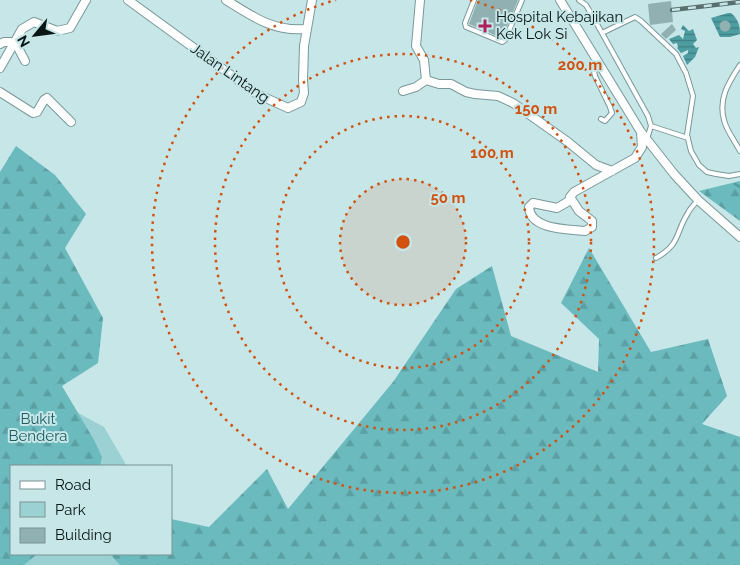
<svg xmlns="http://www.w3.org/2000/svg" width="740" height="565" font-family="Raleway,sans-serif">
  <style>
    .green { fill: #9cd1d3 }
    .forest { fill: url(#forest-firs) }
    .water { fill: url(#water-rules) }
    .lines { fill: none; stroke-linecap: round; stroke-linejoin: round }
    .stream { stroke: #4d9da1; stroke-width: 2.5 }
    .building { fill: #91b0b2 }
    .service-casing { stroke: #7a989a; stroke-width: 6 }
    .minor-casing { stroke: #7a989a; stroke-width: 10 }
    .service { stroke: #fff; stroke-width: 4 }
    .minor { stroke: #fff; stroke-width: 8 }
    .rail-casing { stroke: #5a6e6f; stroke-width: 4.5 }
    .rail { stroke: #c6e6e8; stroke-width: 2.5; stroke-dasharray: 8; stroke-linecap: butt }
    .ring { fill: none; stroke: #d2520d; stroke-width: 2.5; stroke-dasharray: 2.5 5 }
    .poi-dot { fill: #ad205c; stroke: #c6e6e8; stroke-width: 2 }
    .labels { text-anchor: middle; stroke-width: 4; stroke-linejoin: round; paint-order: stroke }
    .poi-label { font-size: 15px; fill: #0a1516; stroke: #c6e6e8; text-anchor: start }
    .street-label { font-size: 15px; fill: #0a1516; stroke: #c6e6e8 }
    .park-label { font-size: 15px; fill: #1b5e61; stroke: #c6e6e8 }
    .centre { fill: #d2520d; stroke: #c6e6e8; stroke-width: 2.5 }
    .ring-label { font-size: 15px; text-anchor: middle; font-weight: bold; fill: #d2520d; stroke: #c6e6e8; stroke-width: 4; stroke-linejoin: round; paint-order: stroke }
  </style>
  <defs>
    <pattern id="forest-firs" width="22" height="20" patternUnits="userSpaceOnUse" patternTransform="scale(1.25)"><rect width="22" height="20" fill="#6ababe"/><path d="M5 1l3.5 6h-7zM16 11l3.5 6h-7z" fill="#5b9fa3"/></pattern>
    <pattern id="water-rules" width="6" height="5" patternUnits="userSpaceOnUse" patternTransform="scale(1.25)"><rect width="6" height="5" fill="#4d9da1"/><path d="M0 2.5h6" fill="none" stroke="#3e7f82"/></pattern>
  </defs>
  <rect width="100%" height="100%" fill="#c6e6e8"/>
  <path class="green" d="M0,364L69,408L104,427L124,461L126,466H11V554H139L140,565H0Z"/>
  <path class="forest" d="M16,146L55,175L86,214L65,248L103,318L98,363L62,386L94,440L102,457L100,466H11V554H37L24,565H0V172Z
    M740,181V221L699,191Z
    M589,248L651,352L708,339L727,396L702,424L740,437V565H120L110,554H171V519L209,527L267,469L288,509L393,382L456,289L492,266L511,336L598,372L599,339L561,303Z"/>
  <path class="water" d="M728,13H731C738,19 740,25 740,34L730,37H720L711,18Z
    M683,25L689,31L693,29L697,40L693,44L696,48L699,47L695,57L687,65L683,56L688,53V50L681,53L677,48L678,47L677,43L673,44L669,39L679,35L683,39L685,31L681,29Z"/>
  <g class="lines">
    <path class="stream" d="M735,184L740,187"/>
  </g>
  <path class="building" d="M478,0H518L502,38L469,24Z
    M671,1L673,22L650,25L648,4Z
    M719.5 26a5.5 5.5 0 1 1 11 0a5.5 5.5 0 1 1-11 0Z
    M672,24L676,30L666,39L661,34Z"/>
  <g class="lines">
    <defs>
      <path id="service" d="M474,0L465,23L466,27L502,42L505,40L522,0
        M579,0L586,5L602,33L648,116L651,126L647,139
        M602,33L635,17L641,21L676,54L686,73L693,96L687,135L691,151L699,165L707,172L716,174L729,176L740,174
        M740,65C729,82 718,98 724,120C726,130 735,141 740,151
        M601,66L594,71L595,76L610,107L612,113L605,121L601,119
        M651,126L688,138
        M656,258C681,244 675,233 688,213C690,208 695,204 698,200"/>
      <path id="minor" d="M128,0L257,94L288,108L301,102L304,93L303,80L304,46L312,0
        M226,0C252,16 273,32 306,29
        M560,0L641,132L674,174L698,200L740,237
        M0,44L4,42H15L25,61
        M0,68L22,29L34,22L57,31L70,28L86,0
        M426,80L439,84H451L466,92L475,94L498,96L513,103L568,142L596,165L612,171
        M403,91L416,87L426,80L424,60L416,46L420,0
        M0,92L33,113L37,112L44,100L47,98L71,122
        M570,197L579,211L592,221V227L585,231C568,229 530,230 529,207L533,203L557,208L569,201L570,197L574,192L635,158L642,147L641,132"/>
    </defs>
    <use href="#service" class="service-casing"/>
    <use href="#minor" class="minor-casing"/>
    <use href="#service" class="service"/>
    <use href="#minor" class="minor"/>
    <defs>
      <path id="rail" d="M672,10L740,2"/>
    </defs>
    <use href="#rail" class="rail-casing"/>
    <use href="#rail" class="rail"/>
  </g>
  <circle cx="403" cy="242" r="63" fill="#d2520d" fill-opacity=".12"/>
  <g class="ring">
    <circle cx="403" cy="242" r="63"/>
    <circle cx="403" cy="242" r="126"/>
    <circle cx="403" cy="242" r="188"/>
    <path d="M470 0A251 251 0 1 1 336 0"/>
  </g>
  <path class="poi-dot" d="M482.5 18.5h5v5h5v5h-5v5h-5v-5h-5v-5h5z"/>
  <g class="labels">
    <g class="poi-label">
      <text x="496" y="22">Hospital Kebajikan<tspan x="496" dy="17">Kek Lok Si</tspan></text>
    </g>
    <g class="street-label">
      <text transform="translate(230 73) rotate(35)" y="5">Jalan Lintang</text>
    </g>
    <g class="park-label">
      <text x="38" y="424">Bukit<tspan x="38" dy="17">Bendera</tspan></text>
    </g>
  </g>
  <circle cx="403" cy="242" r="8" class="centre"/>
  <g class="ring-label">
    <text x="580" y="70">200 m</text>
    <text x="536" y="114">150 m</text>
    <text x="492" y="158">100 m</text>
    <text x="448" y="203">50 m</text>
  </g>
  <rect x="10" y="465" width="162" height="90" fill="#c6e6e8" stroke="#7b9294"/>
  <rect x="20" y="481" width="25" height="8" fill="#ffffff" stroke="#7b9294"/>
  <text x="55" y="490" font-size="15" fill="#0a1516">Road</text>
  <rect x="20" y="502" width="25" height="15" fill="#9cd1d3" stroke="#7b9294"/>
  <text x="55" y="515" font-size="15" fill="#0a1516">Park</text>
  <rect x="20" y="528" width="25" height="15" fill="#91b0b2" stroke="#7b9294"/>
  <text x="55" y="540" font-size="15" fill="#0a1516">Building</text>
  <g transform="translate(35 35) rotate(241)" stroke="#c6e6e8" stroke-width="4" paint-order="stroke">
  <path d="M0-4L9 19L0 12L-9 19Z" fill="#0a1516"/>
  <text y="-8" font-size="14" font-weight="bold" text-anchor="middle" fill="#0a1516">N</text>
  </g>
</svg>
